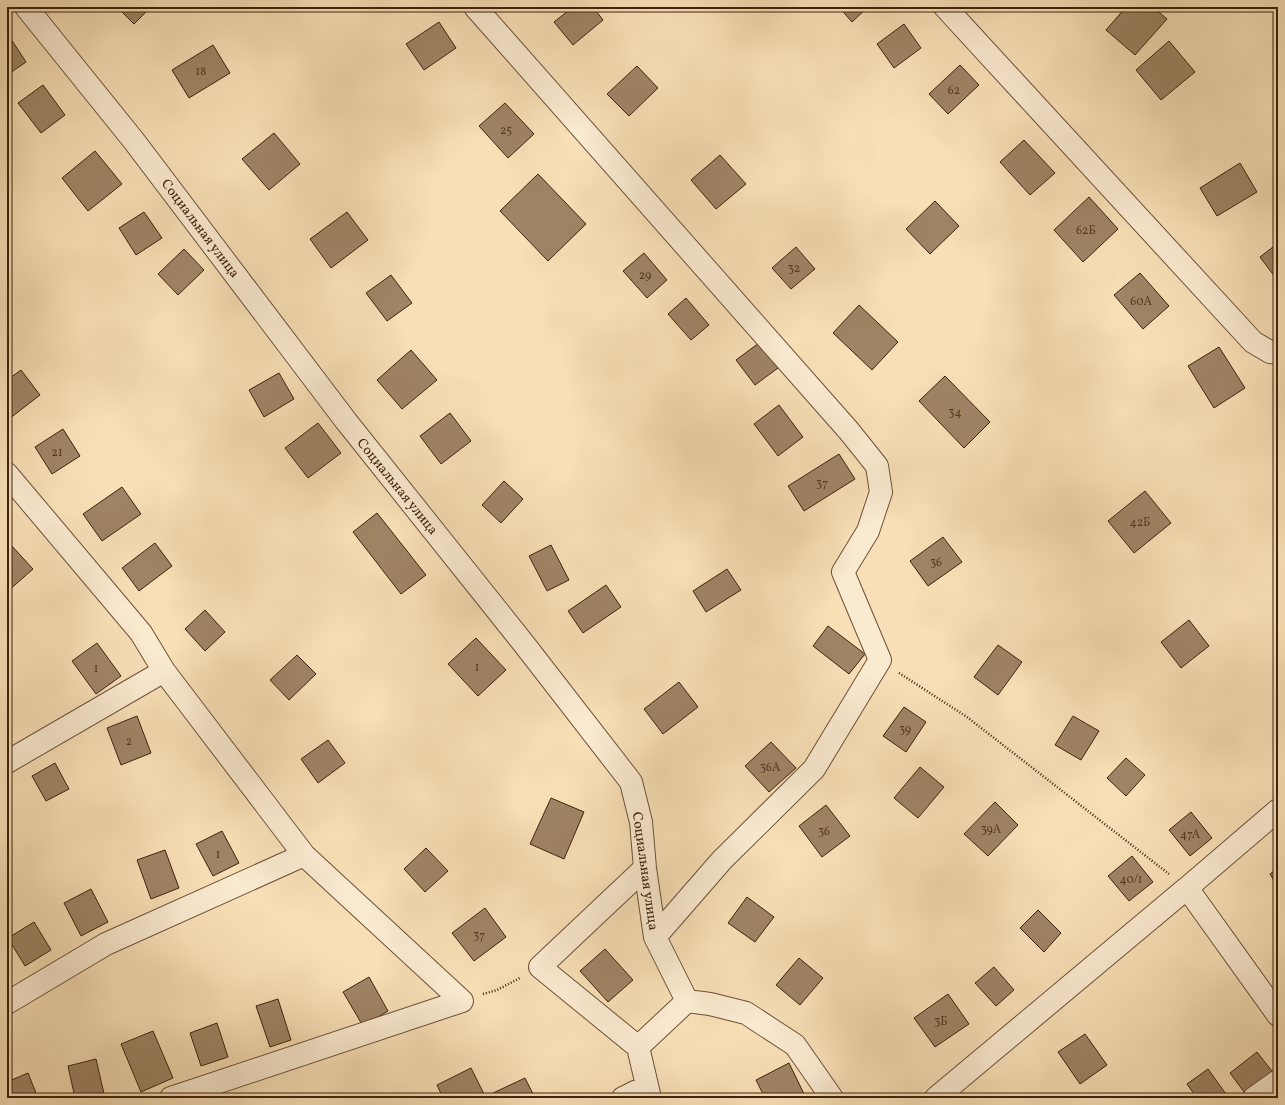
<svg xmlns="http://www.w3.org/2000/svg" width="1285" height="1105" font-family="Vollkorn,serif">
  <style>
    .building { fill: #9f8465; stroke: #3e220e }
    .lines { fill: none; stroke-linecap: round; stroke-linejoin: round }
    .minor-casing { stroke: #6c5138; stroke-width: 24 }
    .path { stroke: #3e220e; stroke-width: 2.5; stroke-dasharray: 1 2; stroke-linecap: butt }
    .minor { stroke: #faead0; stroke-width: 22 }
    .labels { text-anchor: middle; stroke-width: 4; stroke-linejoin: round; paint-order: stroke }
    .number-label { font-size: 12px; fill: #563a24 }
    .street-label { font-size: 14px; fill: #3e220e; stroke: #faead0 }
  </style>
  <rect width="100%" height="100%" fill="#f8dfb6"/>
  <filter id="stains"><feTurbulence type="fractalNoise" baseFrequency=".005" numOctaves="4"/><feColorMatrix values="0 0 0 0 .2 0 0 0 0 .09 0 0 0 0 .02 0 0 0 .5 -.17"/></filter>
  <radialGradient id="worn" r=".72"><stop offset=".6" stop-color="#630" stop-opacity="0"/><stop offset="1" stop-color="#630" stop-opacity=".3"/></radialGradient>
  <path class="building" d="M117,7H151L134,24Z
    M573,7H593L603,20L573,45L554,22Z
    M839,7H868L852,22Z
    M1126,7H1153L1167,19L1135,55L1106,30Z
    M439,22L456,48L424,70L406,44Z
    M904,24L921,48L894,68L877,44Z
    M11,39L26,62L7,75V42Z
    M1169,41L1195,72L1161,100L1136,70Z
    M213,45L230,73L189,98L172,70Z
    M960,65L979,85L948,114L929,94Z
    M637,66L658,88L629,116L607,94Z
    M43,85L65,115L41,133L18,103Z
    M505,103L534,134L508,158L479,126Z
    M274,133L300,164L269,190L242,159Z
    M1024,140L1055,173L1030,195L1000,162Z
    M95,151L122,184L88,211L62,178Z
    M720,155L746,184L716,209L691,180Z
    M1240,163L1257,192L1217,216L1200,188Z
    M538,174L586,224L548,261L500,211Z
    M1089,197L1118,229L1083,262L1054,230Z
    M935,201L959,226L930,254L906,229Z
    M144,212L162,238L136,255L119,228Z
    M347,212L368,240L331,268L310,239Z
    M1278,243V281L1260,257Z
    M796,247L815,269L791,289L772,268Z
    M184,249L204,270L178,295L158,274Z
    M644,253L667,280L647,298L623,271Z
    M1140,273L1169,306L1143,329L1114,295Z
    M391,275L412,303L387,321L366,293Z
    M686,298L709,325L691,340L668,314Z
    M859,305L898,342L872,370L833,333Z
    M759,343L778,368L755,385L736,360Z
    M1219,347L1245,388L1214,408L1188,366Z
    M411,350L437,380L402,409L377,380Z
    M21,370L40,395L9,419L7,416V380Z
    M279,373L294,399L264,417L249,390Z
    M945,376L990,422L964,448L919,401Z
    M779,405L803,437L778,456L754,424Z
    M450,413L471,441L441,464L420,436Z
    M318,423L341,453L308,478L285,448Z
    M63,429L80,456L52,474L35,447Z
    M839,454L855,479L804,511L788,486Z
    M504,481L523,499L501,523L482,505Z
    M122,487L141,514L102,541L83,514Z
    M1145,491L1171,523L1134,553L1108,521Z
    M377,513L426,575L401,594L353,532Z
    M943,537L962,562L928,586L910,561Z
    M155,543L172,566L139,591L122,568Z
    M11,545L33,569L8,591L7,548Z
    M551,545L569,580L547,591L529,556Z
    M727,569L741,590L706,612L693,591Z
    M606,585L621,607L583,633L568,611Z
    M205,610L225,632L205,651L185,629Z
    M1189,620L1209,646L1181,668L1161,642Z
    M828,626L865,654L849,674L813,646Z
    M476,638L506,670L478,696L448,664Z
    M97,643L121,676L96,694L72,661Z
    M998,645L1022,662L998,695L974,677Z
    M297,655L316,674L289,700L270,680Z
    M679,682L698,707L663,734L644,709Z
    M904,707L926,722L906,752L883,736Z
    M137,716L151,753L121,765L107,728Z
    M1073,716L1099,731L1081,760L1055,745Z
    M328,740L345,763L318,783L301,759Z
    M771,742L796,768L769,792L745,766Z
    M1126,758L1145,775L1126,796L1107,778Z
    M55,763L69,789L46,801L32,776Z
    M920,767L944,787L918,818L894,798Z
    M551,798L584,812L564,859L530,844Z
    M995,802L1018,825L988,856L964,834Z
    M826,805L850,836L822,857L799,826Z
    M1191,812L1212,838L1190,856L1169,830Z
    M222,831L239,863L213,876L196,844Z
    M426,848L448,871L425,892L404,869Z
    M165,850L179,888L151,899L137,860Z
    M1132,856L1153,882L1129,901L1108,876Z
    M1278,868V887L1270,874Z
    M91,889L108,922L81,936L64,903Z
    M747,897L774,917L755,942L728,923Z
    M485,908L506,937L474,961L452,933Z
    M1038,910L1061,933L1044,952L1020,928Z
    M34,922L51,950L25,966L8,938Z
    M605,949L633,980L608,1002L580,971Z
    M799,958L823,978L800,1005L776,985Z
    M994,967L1014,990L996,1006L975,983Z
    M369,977L388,1011L363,1026L343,992Z
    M948,994L969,1024L935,1047L914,1018Z
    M278,999L291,1040L270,1047L256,1006Z
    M217,1023L228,1057L201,1066L190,1033Z
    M153,1031L173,1078L141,1092L121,1044Z
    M1085,1034L1107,1065L1080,1084L1058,1052Z
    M1257,1052L1275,1075L1247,1096L1230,1073Z
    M96,1059L105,1098H75L68,1066Z
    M789,1063L806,1098H765L756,1080Z
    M471,1068L486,1098H443L437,1085Z
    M1208,1069L1226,1094L1220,1098H1197L1187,1084Z
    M28,1073L38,1098H7V1082Z
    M525,1078L535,1098H492L491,1094Z"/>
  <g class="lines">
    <defs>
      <path id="minor" d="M26,7L134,141L346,421L524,644L631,782L641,822L645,868L655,937L687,1001
        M475,7L849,431L877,466L881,492L868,531L843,572L880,660L814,769L722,860L655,937
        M945,7L1253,342L1270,352L1278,353
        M7,474L141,633L164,671L304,855L462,1001L171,1098
        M7,762L164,671
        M1278,810L1187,888L1278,1015
        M645,868L540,967L638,1047L687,1001
        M687,1001L710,1004L746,1013L795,1045L832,1098
        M7,1003L106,944L304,855
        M638,1047L650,1098
        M623,1098L647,1086
        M936,1098L1187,888
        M1254,1098L1278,1081"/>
    </defs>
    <use href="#minor" class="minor-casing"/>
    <path class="path" d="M899,673L967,717L1169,874
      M483,994L497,990L520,978"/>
    <use href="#minor" class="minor"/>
  </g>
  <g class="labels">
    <g class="number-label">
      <text x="201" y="75">18</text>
      <text x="954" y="94">62</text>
      <text x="506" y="134">25</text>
      <text x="1086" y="234">62Б</text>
      <text x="794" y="272">32</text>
      <text x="645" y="279">29</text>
      <text x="1141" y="305">60А</text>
      <text x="955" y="416">34</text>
      <text x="57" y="456">21</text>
      <text x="822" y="487">37</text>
      <text x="1140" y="526">42Б</text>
      <text x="936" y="566">36</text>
      <text x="477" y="671">1</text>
      <text x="96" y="672">1</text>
      <text x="905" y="733">39</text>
      <text x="129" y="745">2</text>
      <text x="770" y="771">36А</text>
      <text x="991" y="833">39А</text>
      <text x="824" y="835">36</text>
      <text x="1190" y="838">47А</text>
      <text x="218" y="858">1</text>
      <text x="1131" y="883">40/1</text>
      <text x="479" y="939">37</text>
      <text x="941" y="1025">3Б</text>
    </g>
    <g class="street-label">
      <text transform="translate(201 228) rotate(53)" y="5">Социальная улица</text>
      <text transform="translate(398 486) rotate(51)" y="5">Социальная улица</text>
      <text transform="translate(646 871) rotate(82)" y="5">Социальная улица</text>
    </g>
  </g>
  <rect width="1285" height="1105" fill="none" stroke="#f8dfb6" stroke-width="24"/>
  <rect x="8" y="8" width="1269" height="1089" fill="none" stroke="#3e220e" stroke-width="2"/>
  <rect x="12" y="12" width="1261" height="1081" fill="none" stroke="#3e220e"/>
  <rect width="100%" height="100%" filter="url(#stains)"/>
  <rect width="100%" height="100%" fill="url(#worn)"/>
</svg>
